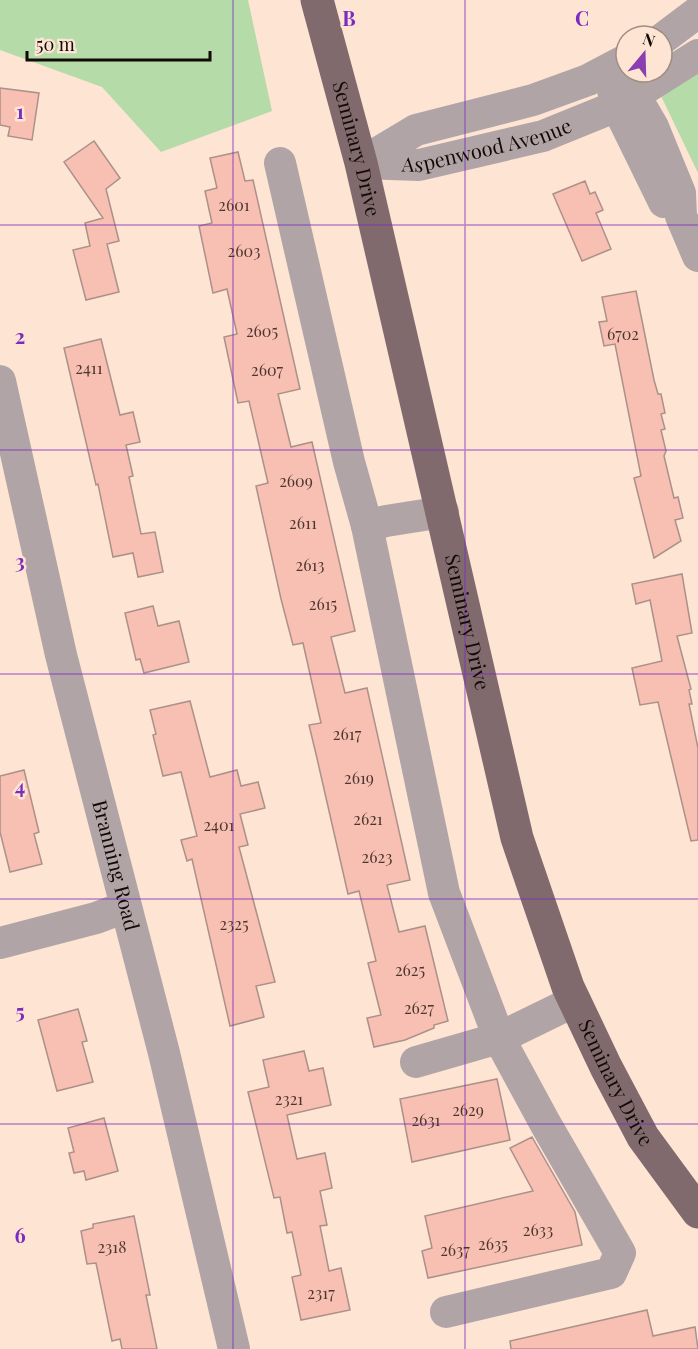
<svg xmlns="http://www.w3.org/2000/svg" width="698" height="1349" font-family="'Playfair Display',serif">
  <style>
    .green { fill: #b5dba9 }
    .building { fill: #f8bfb3; stroke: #ac908a; stroke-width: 1.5 }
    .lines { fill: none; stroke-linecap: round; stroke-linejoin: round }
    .minor { stroke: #b1a4a6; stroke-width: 32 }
    .major { stroke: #816a6d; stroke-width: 33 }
    .grid { fill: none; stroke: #7b2cbf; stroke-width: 1.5; stroke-opacity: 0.55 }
    .labels { text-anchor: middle; stroke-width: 5; stroke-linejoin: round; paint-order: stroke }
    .number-label { font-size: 16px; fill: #4c3730 }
    .street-label { font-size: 20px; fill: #120a05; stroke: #fde4d3 }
    .grid-label { font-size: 20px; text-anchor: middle; font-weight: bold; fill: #7b2cbf; stroke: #fde4d3; stroke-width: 5; stroke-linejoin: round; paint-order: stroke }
  </style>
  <rect width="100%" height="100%" fill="#fde4d3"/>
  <path class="green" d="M0,0H248L272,111L161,152L102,87L0,50Z
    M698,74V173L661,96Z"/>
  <path class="building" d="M0,88L39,93L32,140L8,136L10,127L0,125Z
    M94,141L120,178L106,189L119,241L107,244L119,292L86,300L73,250L90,246L85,223L103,218L64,162Z
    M238,152L245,181L253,180L300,389L278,394L291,447L312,442L355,631L331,637L345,693L367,688L410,880L387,885L399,932L425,926L448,1021L434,1025V1028L405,1040L374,1047L367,1018L381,1015L368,963L376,961L359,891L348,894L316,754L309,725L321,723L303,643L293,645L281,599L256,486L268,483L249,401L238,403L224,337L237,334L227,289L213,293L199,226L212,223L205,191L217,188L210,158Z
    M585,181L590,194L595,192L603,210L596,213L611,249L582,261L553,194Z
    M636,291L654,380L658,394H661L665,413L661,414L665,429L661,430L666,451L664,456L674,498L678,497L683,518L675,520L681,541L654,558L634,478L641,476L615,344L604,346L599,322L607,321L602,297Z
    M101,339L120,415L133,412L140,442L126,445L133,476L129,477L141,534L155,532L163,572L138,577L133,553L113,557L98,484L96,485L64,348Z
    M682,574L692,633L677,636L691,689L689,690L692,704H689L698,748V840L691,841L658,702L640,705L632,668L662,661L650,600L636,604L632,584Z
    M153,606L158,626L179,621L189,662L144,673L140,659L136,660L125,613Z
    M190,701L210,777L237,770L241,786L258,782L265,808L240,814L248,845L239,847L275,982L256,986L264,1017L230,1026L192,859L187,861L181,840L197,836L181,772L163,776L153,735L156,734L150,710Z
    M24,770L39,832L34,834L42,864L10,872L0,832V776Z
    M78,1009L87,1041L82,1042L93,1082L57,1091L38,1020Z
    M304,1051L309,1071L323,1068L331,1105L287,1115L297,1159L325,1153L332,1188L320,1191L327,1225L320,1226L329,1271L341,1268L350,1310L301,1320L292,1277L301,1275L292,1232L287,1233L280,1197L274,1198L248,1092L269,1087L263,1060Z
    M497,1079L510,1140L412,1162L400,1099Z
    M104,1118L118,1171L86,1180L84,1171L74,1173L69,1153L74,1152L68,1128Z
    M532,1137L575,1212L582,1245L428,1278L422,1251L432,1248L425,1216L533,1191L510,1148Z
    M134,1216L150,1295H146L157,1349H122L120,1339L112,1341L96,1263L87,1264L81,1231L93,1228V1224Z
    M647,1310L653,1336L695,1327L698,1349H511L510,1341Z"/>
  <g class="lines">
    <g class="minor">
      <path d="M662,39L698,12"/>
      <path d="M621,81L635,96L653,127L680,193L681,216L698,256"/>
      <path d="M612,86L617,106L664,202"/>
      <path d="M280,163L349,462L367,526"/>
      <path id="s1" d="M361,163L419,165L543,136L617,106L698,55"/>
      <path d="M361,163L416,130L533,100L588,80L626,60"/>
      <path id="s2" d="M0,381L61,655L164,1053L234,1349"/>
      <path d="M443,512L386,521L367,526L444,893L499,1038L545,1123L620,1253L611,1273L446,1312"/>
      <path d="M0,943L96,918L125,907"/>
      <path d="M416,1062L499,1038L575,1001"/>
    </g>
    <path class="major" id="s3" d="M317,0L361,163L517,838L568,987L606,1067L643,1137L698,1212"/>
  </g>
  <path class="grid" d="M233,0V1349M465,0V1349M0,225H698M0,450H698M0,674H698M0,899H698M0,1124H698"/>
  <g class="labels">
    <g class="number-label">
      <text x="234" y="211">2601</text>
      <text x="244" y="257">2603</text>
      <text x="262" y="337">2605</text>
      <text x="623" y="340">6702</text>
      <text x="89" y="374">2411</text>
      <text x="267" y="376">2607</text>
      <text x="296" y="487">2609</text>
      <text x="303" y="529">2611</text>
      <text x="310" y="571">2613</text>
      <text x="323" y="610">2615</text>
      <text x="347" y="740">2617</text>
      <text x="359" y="784">2619</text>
      <text x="368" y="825">2621</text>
      <text x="219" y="831">2401</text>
      <text x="377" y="863">2623</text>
      <text x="234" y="930">2325</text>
      <text x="410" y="976">2625</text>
      <text x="419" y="1014">2627</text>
      <text x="289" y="1105">2321</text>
      <text x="468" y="1116">2629</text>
      <text x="426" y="1126">2631</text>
      <text x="538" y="1236">2633</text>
      <text x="493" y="1250">2635</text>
      <text x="112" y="1253">2318</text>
      <text x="455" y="1256">2637</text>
      <text x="321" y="1299">2317</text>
    </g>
    <g class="street-label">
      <text dy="7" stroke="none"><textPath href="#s1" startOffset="128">Aspenwood Avenue</textPath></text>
      <text dy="7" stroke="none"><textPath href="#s3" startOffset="154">Seminary Drive</textPath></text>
      <text dy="7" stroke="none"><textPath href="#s3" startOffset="640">Seminary Drive</textPath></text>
      <text dy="7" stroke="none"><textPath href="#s2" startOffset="498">Branning Road</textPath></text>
      <text dy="7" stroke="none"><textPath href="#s3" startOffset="1126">Seminary Drive</textPath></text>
    </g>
  </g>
  <g class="grid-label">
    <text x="349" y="26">B</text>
    <text x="582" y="26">C</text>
    <text x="20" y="119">1</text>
    <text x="20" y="344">2</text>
    <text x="20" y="569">3</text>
    <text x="20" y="794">4</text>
    <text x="20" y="1019">5</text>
    <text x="20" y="1243">6</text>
  </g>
  <g transform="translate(644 54) rotate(19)"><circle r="28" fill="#fde4d3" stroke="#9f8d81" stroke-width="1.5"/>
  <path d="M0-4.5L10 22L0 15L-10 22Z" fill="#8a3eb0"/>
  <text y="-9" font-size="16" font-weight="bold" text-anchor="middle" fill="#120a05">N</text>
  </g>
  <path d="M27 51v9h183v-9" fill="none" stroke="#120a05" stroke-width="3"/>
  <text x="36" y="51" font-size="18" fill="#120a05" stroke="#fde4d3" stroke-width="4.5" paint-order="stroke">50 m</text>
</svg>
